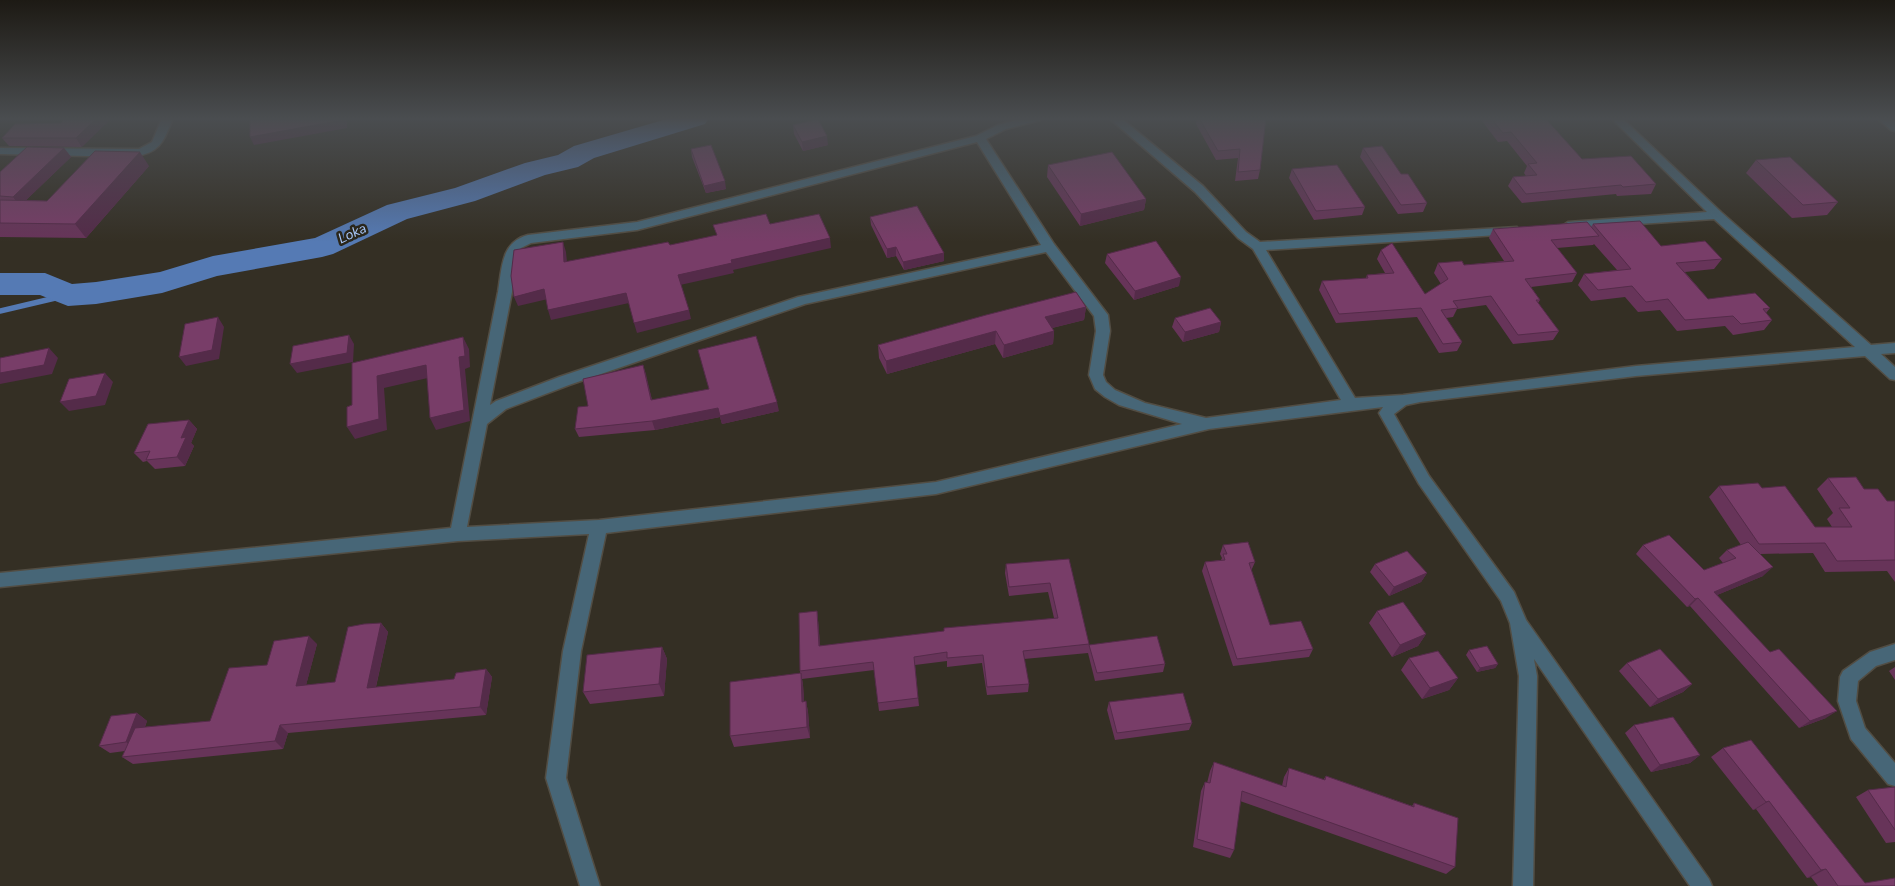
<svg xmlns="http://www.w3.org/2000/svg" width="1895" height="886" font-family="'Nunito Sans',sans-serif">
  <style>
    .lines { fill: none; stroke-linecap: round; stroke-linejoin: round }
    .stream { stroke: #557ab4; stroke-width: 5.5 }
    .river { fill: #557ab4; fill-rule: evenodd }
    .minor-casing { stroke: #524d43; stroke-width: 3 }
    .minor { fill: #476677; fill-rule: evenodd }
    .wall { fill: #673459 }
    .shaded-wall { fill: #542b49 }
    .building { fill: #783d68; stroke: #542b49 }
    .labels { text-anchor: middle; stroke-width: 5; stroke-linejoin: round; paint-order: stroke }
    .water-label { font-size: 14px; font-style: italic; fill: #a8c7f9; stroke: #2a261b }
  </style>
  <rect width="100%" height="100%" fill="#342f24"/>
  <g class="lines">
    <path class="stream" d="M0,311L68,295"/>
    <path class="river" d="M670,118H709L705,124L594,158L578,167L545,175L475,201L407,219L333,254L322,257L217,276L162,293L96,304L68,306L40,295H0V273H45L72,284L96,282L160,272L213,256L315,238L387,205L455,188L525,163L558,155L574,146Z"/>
    <defs>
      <path id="minor" d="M162,118H173C163,143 160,153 132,157L0,154V148L139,149L152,142Z
        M1025,118H1043L1041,120L1006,129L986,139L1054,244L1108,315L1110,331L1103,375L1106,382L1115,390L1145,403L1206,418L1341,400L1253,249L1238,238L1195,192L1109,118H1121L1203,186L1246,232L1260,242L1517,227L1519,230L1517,233L1513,234L1266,250L1355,398L1403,395L1636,366L1855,347L1714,219L1564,229L1562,226L1568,222L1707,212L1611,118H1622L1721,212L1871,345L1895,343V353L1881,354L1895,367V380L1890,379L1865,356L1636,376L1420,402L1406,405L1394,414L1429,476L1514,592L1526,620L1709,879L1712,886H1690L1534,659L1537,676L1533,886H1513L1519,676L1510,623L1501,601L1419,484L1379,413L1383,407L1209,429L936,494L606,533L581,651L566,778L600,886H580L546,778L563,651L589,534L458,541L0,587V573L451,528L498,292C502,268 501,242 528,235L637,222L976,136L998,125ZM977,142L1041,245L798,297L559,377L496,401L490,405L512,292L516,255L521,248L531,243L637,230ZM1046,252L1094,316L1096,331L1089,375L1095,389L1105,397L1119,405L1182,424L936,482L599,520L467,527L487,424L506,409L569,385L805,304Z
        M1877,118H1889L1895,123V131L1891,130Z
        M1895,644V660L1876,666L1858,681L1856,701L1865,728L1895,763V786L1888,784L1851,739L1838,701L1840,677L1843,671L1870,652Z"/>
    </defs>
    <use href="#minor" class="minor-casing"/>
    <use href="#minor" class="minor"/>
  </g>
  <path class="wall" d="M65,118L82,147L9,146L2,138L61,123Z
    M1197,118H1266L1260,170L1258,179L1235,181L1238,158L1216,160L1196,124Z
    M1484,118H1545L1582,159L1656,184L1651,194L1617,196L1616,194L1522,203L1508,186L1513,177L1526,176L1524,173L1527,166L1507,141L1498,142L1482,121Z
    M793,125L828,145L803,151L794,134Z
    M64,148L71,157L26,200L47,201L149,166L86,238L0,237V172Z
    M1363,148L1401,174L1427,203L1423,212L1398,214L1360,157Z
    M691,149L726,189L706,193L692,157Z
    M1756,160L1838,202L1827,215L1792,218L1746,173Z
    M1048,165L1146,199L1144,210L1080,226L1047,177Z
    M1292,169L1365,207L1362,215L1314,220L1289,178Z
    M870,217L944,253V261L904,270L896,256L887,258L871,225Z
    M1593,224L1661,246L1722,259L1714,269L1685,272L1708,299L1770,308L1766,313L1772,320L1764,330L1733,335L1725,326L1677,331L1660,310L1638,312L1625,297L1591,301L1578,285L1584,274L1617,270L1594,244L1593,245L1557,248L1577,273L1572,282L1531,287L1540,300L1538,303L1559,331L1553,340L1513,344L1486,305L1457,309L1453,317L1446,318L1462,342L1457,351L1439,353L1417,317L1336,323L1319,290L1322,281L1366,278L1367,275L1385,273L1377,259L1381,250L1425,294L1441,284L1434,273L1438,263L1464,265L1504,261L1489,238L1493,229L1591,227Z
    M1107,254L1179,286L1134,300L1105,263Z
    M1086,307L1084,320L1052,328L1054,331L1053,344L1003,358L995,344L887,374L879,358L878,345Z
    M1175,318L1221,322L1219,332L1183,342L1172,327Z
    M643,365L652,400L779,411L722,424L720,417L655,430L579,437L575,429L588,406Z
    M189,420L197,429L191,443L194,446L185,466L155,469L147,461L143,462L134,453Z
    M1828,478L1864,489L1887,501H1895V582L1887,571L1825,572L1813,553L1760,554L1763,576L1717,595L1826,718L1799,728L1690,606L1687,607L1636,554L1643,545L1704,570L1723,563L1719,558L1727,550L1741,545L1709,497L1719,486L1762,488L1815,527H1832L1827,519L1833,513L1817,489Z
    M1223,545L1255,562L1251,571L1270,625L1313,649L1309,657L1233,666L1202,571L1205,562L1221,560L1222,558L1220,554Z
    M1069,559L1089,645L1165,664L1163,672L1095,681L1088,653L1024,659L1029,684L1028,692L987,695L982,663L947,667V661L915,665L919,706L879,711L874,670L802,679L803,685L804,701H806L808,712L810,738L734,747L730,736L800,673V671L817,611L818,620L820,646L1054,618L1048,592L1009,596L1005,573L1006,564Z
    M1375,564L1427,573L1421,582L1389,596L1370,572Z
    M1377,611L1426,634L1418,646L1392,657L1369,623Z
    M381,623L388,632L376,687L454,679L486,669L492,677L486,715L288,733L283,749L133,764L122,757L125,751L110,753L99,746L137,713L147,721L145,727L210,721L267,665L317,644L306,685L335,682Z
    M662,647L667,659L664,696L590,704L583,692Z
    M1469,650L1498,664L1495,668L1477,672L1466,655Z
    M1409,658L1458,678L1449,690L1422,699L1401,670Z
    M1627,663L1692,684L1683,692L1650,707L1619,671Z
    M1895,667V680L1889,671Z
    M1109,702L1192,723L1189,730L1115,740L1107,710Z
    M1634,725L1700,755L1690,763L1651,772L1625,733Z
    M1723,748L1865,883L1895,886H1818L1811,877L1807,878L1756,809L1753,810L1711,757Z
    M1214,762L1282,786L1284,777L1289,768L1323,780L1326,776L1412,806L1414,803L1455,867L1446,874L1240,801L1234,850L1230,858L1193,847L1201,791L1205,782L1207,783L1210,771Z
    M1895,787V842L1886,843L1856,797L1868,790Z"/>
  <path class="shaded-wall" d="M97,118H112L82,147L76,138Z
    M343,118H347V128L254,145L250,137Z
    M827,136L828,145L803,151L802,142Z
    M64,148L71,157L20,206L13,197Z
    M140,152L149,166L86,238L75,224Z
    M725,181L726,189L706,193L704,186Z
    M1146,199L1144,210L1080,226L1081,214Z
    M830,238L831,248L733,270L734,273L680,285L678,275L731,260Z
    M563,242L566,252L568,272L564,262Z
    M896,247V256L887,258V249Z
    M944,253V261L904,270L903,262Z
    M1181,277L1179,286L1134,300L1135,291Z
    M544,289L548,299L518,306L514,297Z
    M626,293L629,303L551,320L548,310Z
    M1086,307L1084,320L1044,330L1045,317Z
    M689,310L691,319L637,333L634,323Z
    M218,317L224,327L219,359L186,366L179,357Z
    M1221,322L1219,332L1183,342L1185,332Z
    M996,331L995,344L887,374L886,361Z
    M1054,331L1053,344L1003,358L1004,345Z
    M349,335L354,344L353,362L297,373L290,364Z
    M463,337L469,349L470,367L465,369L470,421L436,430L430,418L459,357Z
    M49,348L58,358L52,374L0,384V373Z
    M426,365L432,377L384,388L387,430L355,439L347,427L377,376Z
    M643,365L646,374L654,409L651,400Z
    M105,373L113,382L105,405L69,411L60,402Z
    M777,402L779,411L722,424L720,417L655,430L652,421L718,408Z
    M189,420L197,429L191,443L194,446L185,466L177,457L181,438Z
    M1773,567L1763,576L1705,600L1714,592Z
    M1427,573L1421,582L1389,596L1394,587Z
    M1698,598L1690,606L1687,607L1695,599Z
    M817,611L818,620L821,655L819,646Z
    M381,623L388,632L374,695L367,688Z
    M1426,634L1418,646L1392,657L1400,645Z
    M309,636L317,644L304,693L296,686Z
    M662,647L667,659L664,696L659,684Z
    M1498,664L1495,668L1477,672L1480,668Z
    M486,669L492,677L486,715L480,707Z
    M801,673L803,685L805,713L802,702Z
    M1458,678L1449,690L1422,699L1430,688Z
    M1692,684L1683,692L1650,707L1658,699Z
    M806,701L808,712L810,738L807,727Z
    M1837,711L1826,718L1799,728L1810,721Z
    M137,713L147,721L136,750L126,742Z
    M280,725L288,733L283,749L275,741Z
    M1700,755L1690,763L1651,772L1660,765Z
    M1769,801L1756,809L1753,810L1766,802Z
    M1826,869L1811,877L1807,878L1821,870Z"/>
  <path class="building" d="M65,118H97L76,138H2L15,124L61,123Z
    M250,118H343V120L250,137Z
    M1199,118H1266L1260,170L1238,172L1240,149L1218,151Z
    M1491,118H1545L1582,159L1631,156L1656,184L1623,187L1621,185L1526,194L1513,177L1537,175L1528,164L1537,163L1511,132L1503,133Z
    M818,119L827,136L802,142L793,125Z
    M711,145L725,181L704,186L691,149Z
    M1382,146L1401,174H1408L1427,203L1401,205L1363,148Z
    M27,147L64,148L13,197L0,196V172Z
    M95,151L140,152L75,224L0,223V200L47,201Z
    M1112,152L1146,199L1081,214L1048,165Z
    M1790,157L1838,202L1803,205L1756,160Z
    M1337,165L1365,207L1316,211L1292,169Z
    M917,206L944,253L903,262L896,247L887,249L870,217Z
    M766,214L770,224L819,214L830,238L731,260L732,263L678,275L689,310L634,323L626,293L548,310L544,289L514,297L511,276L514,250L563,242L564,262L668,242L670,245L717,235L713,225Z
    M1640,221L1661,246L1705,241L1722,259L1676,263L1708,299L1755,293L1770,308L1763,309L1772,320L1741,324L1733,316L1685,320L1668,299L1646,302L1632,286L1598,290L1584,274L1631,269L1593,224Z
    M1587,222L1599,236L1551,240L1577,273L1525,279L1540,300H1536L1559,331L1518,335L1491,296L1453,301L1458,308L1441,310L1462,342L1443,344L1421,308L1339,314L1322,281L1368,278L1367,275L1394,273L1381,250L1392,243L1425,294L1448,279L1438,263L1462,261L1464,265L1514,261L1493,229Z
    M1156,241L1181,277L1135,291L1107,254Z
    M1076,292L1086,307L1045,317L1054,331L1004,345L996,331L886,361L878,345L986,315Z
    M1210,308L1221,322L1185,332L1175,318Z
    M218,317L212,350L179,357L185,324Z
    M349,335L347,353L290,364L293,346Z
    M756,336L777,402L720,416L718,408L652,421L575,429L578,407L588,406L583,379L643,365L651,400L709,389L698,350Z
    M463,337L465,356L459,357L464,410L430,418L426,365L377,376L379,419L347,427V407L352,405V363Z
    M49,348L44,365L0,373V358Z
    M105,373L96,396L60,402L69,379Z
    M189,420L181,438L186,437L177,457L146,460L150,451L134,453L148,424Z
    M1856,477L1864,489H1878L1887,501H1895V560L1837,561L1825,543L1759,544L1719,486L1758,483L1762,488L1785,486L1815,527H1852L1839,508H1850L1828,478Z
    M1669,535L1704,570L1736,558L1727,550L1748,542L1773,567L1714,592L1770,652L1779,649L1837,711L1810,721L1698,598L1695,599L1643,545Z
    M1248,542L1255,562L1249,563L1270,625L1301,621L1313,649L1237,659L1205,562L1225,560L1223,554H1227L1223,545Z
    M1407,551L1427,573L1394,587L1375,564Z
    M1069,559L1089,644L1023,651L1029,684L987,687L983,655L947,658V652L914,657L918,698L878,703L873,662L800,671L799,613L817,611L819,646L944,631V628L1058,618L1050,583L1009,587L1006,564Z
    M1403,602L1426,634L1400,645L1377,611Z
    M381,623L367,688L454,679L456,673L486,669L480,707L280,725L275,741L122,757L135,728L210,721L229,668L267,665L274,641L309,636L296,686L335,682L348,627L364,624Z
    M1157,636L1165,664L1097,673L1089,645Z
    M1487,646L1498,664L1480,668L1469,650Z
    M662,647L659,684L583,692L587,655Z
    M1660,649L1692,684L1658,699L1627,663Z
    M1438,651L1458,678L1430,688L1409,658Z
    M801,673L802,702L806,701L807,727L730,736V682Z
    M1183,693L1192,723L1117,733L1109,702Z
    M137,713L126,742L99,746L111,716Z
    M1673,717L1700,755L1660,765L1634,725Z
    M1751,740L1865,883L1895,878V886H1838L1826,869L1821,870L1769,801L1766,802L1723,748Z
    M1214,762L1286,787L1289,768L1325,780L1326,776L1414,807V803L1458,818L1455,867L1242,791L1234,850L1197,839L1205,782L1210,783Z
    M1895,787V830L1868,790Z"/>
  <linearGradient id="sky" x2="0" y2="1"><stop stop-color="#1d1a14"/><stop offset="0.49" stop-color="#4a4d50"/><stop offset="1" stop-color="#4a4d50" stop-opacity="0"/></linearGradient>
  <rect width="1895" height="242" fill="url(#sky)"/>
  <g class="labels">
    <g class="water-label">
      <text transform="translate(352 233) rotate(-25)" y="5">Loka</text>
    </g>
  </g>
</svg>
